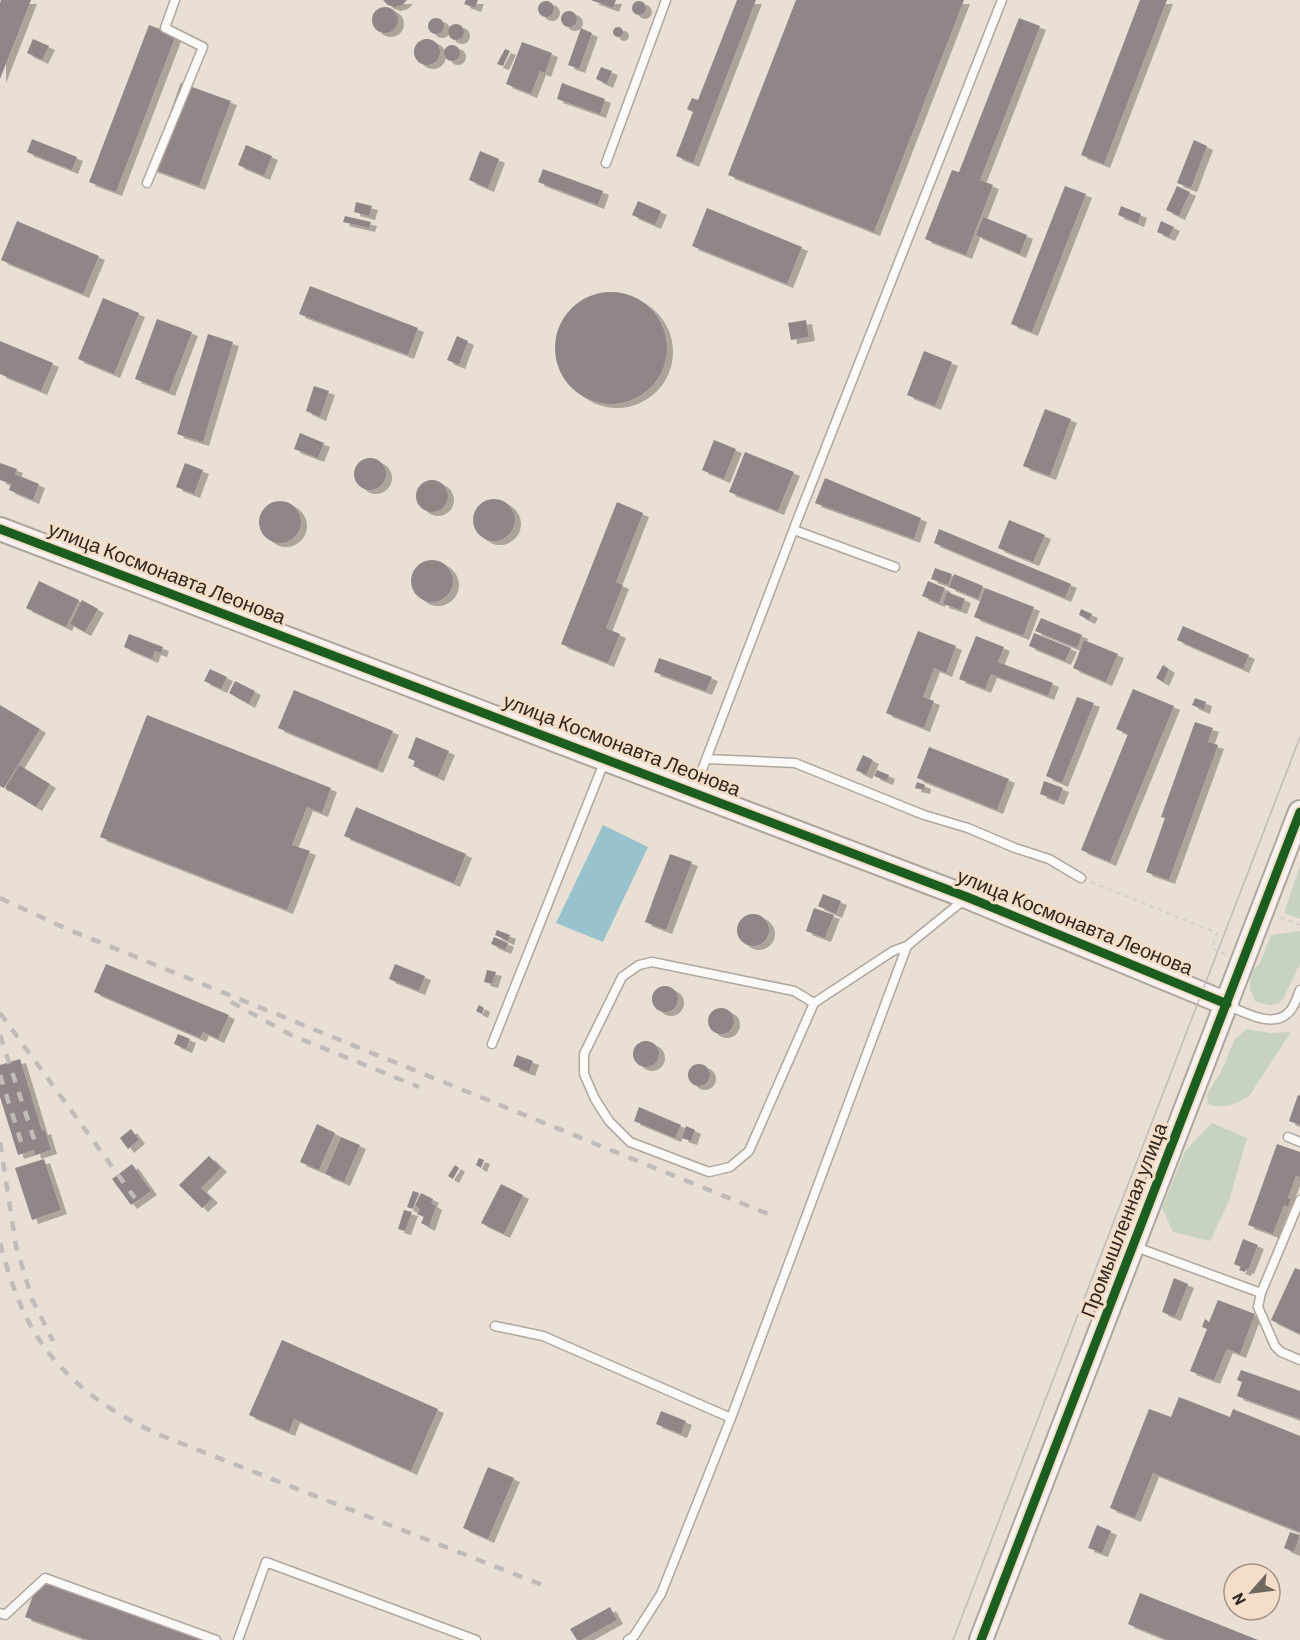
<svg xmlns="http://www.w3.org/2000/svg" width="1300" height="1640" font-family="Barlow,sans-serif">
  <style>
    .green { fill: #c7d3be }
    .water { fill: #98c2cc }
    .building { fill: #908587; filter: url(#shadow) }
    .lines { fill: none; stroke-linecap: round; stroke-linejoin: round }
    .lane-casing { stroke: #afa69e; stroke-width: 11 }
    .secondary-casing { stroke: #afa69e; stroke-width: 26 }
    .path { stroke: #d2cfcc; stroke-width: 2; stroke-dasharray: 4.5 4.5; stroke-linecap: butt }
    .lane { stroke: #fcfaf9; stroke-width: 8 }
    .secondary { stroke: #f8f3f1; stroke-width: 22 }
    .tram { stroke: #bfbcba; stroke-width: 1.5 }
    .rail { stroke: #bfbcba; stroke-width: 4.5; stroke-dasharray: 10 10; stroke-linecap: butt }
    .cycleway-casing { stroke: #f4deca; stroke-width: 13 }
    .cycleway { stroke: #1b5e20; stroke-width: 9 }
    .labels { text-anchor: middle; stroke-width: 6; stroke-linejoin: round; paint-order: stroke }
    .street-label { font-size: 20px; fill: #2f261f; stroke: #f4deca }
  </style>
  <defs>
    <filter id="shadow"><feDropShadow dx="6" dy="4" stdDeviation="0" flood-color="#0004"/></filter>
  </defs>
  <rect width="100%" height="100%" fill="#eadfd4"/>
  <path class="green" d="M1300,866V919L1284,913Z
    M1300,931V964L1283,999C1275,1008 1266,1005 1255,1001L1250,989V973L1260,963L1271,935Z
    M1247,1029L1270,1033L1291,1032L1249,1096C1237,1104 1222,1110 1208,1104L1207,1094L1221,1072L1235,1039Z
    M1212,1123L1247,1138L1229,1201L1210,1241L1173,1232L1162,1208L1185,1151Z"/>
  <path class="water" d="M603,825L648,847L603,942L556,923Z"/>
  <path class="building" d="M1,0H31L0,79V3Z
    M383,0H407L402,5L395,7L388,5Z
    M466,0H478L475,8L464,4Z
    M591,0H616L613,8Z
    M737,0H756L693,163L676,156L693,112L687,109L692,98L698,100Z
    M796,0H964L874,232L728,175Z
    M1140,0H1167L1104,164L1081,155Z
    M538 9a8 8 0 1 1 16 0a8 8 0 1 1-16 0Z
    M632 8a7 7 0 1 1 14 0a7 7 0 1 1-14 0Z
    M372 20a13 13 0 1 1 26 0a13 13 0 1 1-26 0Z
    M561 19a8 8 0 1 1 16 0a8 8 0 1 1-16 0Z
    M428 26a8 8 0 1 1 16 0a8 8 0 1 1-16 0Z
    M1019,18L1040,26L980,180L993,185L966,255L925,239L952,170L959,172Z
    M448 32a8 8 0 1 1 16 0a8 8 0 1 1-16 0Z
    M149,25L176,35L116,192L89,182Z
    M613 32a5 5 0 1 1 10 0a5 5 0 1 1-10 0Z
    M581,28L592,33L579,69L568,65Z
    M414 52a13 13 0 1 1 26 0a13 13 0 1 1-26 0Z
    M33,39L49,46L42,60L27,53Z
    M522,42L552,53L545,73L540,71L531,94L506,84Z
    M444 53a8 8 0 1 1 16 0a8 8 0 1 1-16 0Z
    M505,49L510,51L503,66L497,64Z
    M601,67L612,71L607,84L596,79Z
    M181,83L231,101L199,186L150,168Z
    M562,83L605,99L600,114L557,99Z
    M32,139L77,157L72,170L27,152Z
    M1194,140L1207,146L1191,188L1177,183Z
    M246,145L272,156L264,176L238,165Z
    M480,151L499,159L488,188L469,180Z
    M543,169L603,191L598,205L538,182Z
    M1065,186L1086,194L1032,332L1011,324Z
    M1177,186L1190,192L1179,216L1166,210Z
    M638,201L661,211L655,225L632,215Z
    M356,202L372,206L369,216L354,212Z
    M1121,206L1141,214L1138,223L1118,215Z
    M707,208L802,247L787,284L692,246Z
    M345,216L371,222L369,228L343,222Z
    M983,217L1027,235L1020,254L976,235Z
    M17,221L99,256L83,294L1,260Z
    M1161,221L1174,227L1169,237L1157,232Z
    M310,286L418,328L408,355L299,314Z
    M555 348a56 56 0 1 1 112 0a56 56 0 1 1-112 0Z
    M103,298L139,313L114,374L78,359Z
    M157,319L192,332L169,392L135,379Z
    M806,320L809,337L791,340L788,323Z
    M208,334L233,342L203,442L177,434Z
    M457,336L468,341L459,365L447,360Z
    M0,341L53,363L41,391L0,374Z
    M924,351L952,362L935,406L907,395Z
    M314,386L329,391L320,417L306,411Z
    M1045,409L1071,419L1050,476L1023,466Z
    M300,433L324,443L318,458L294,449Z
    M714,440L736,449L724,479L702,470Z
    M745,452L794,472L778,511L729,492Z
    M354 474a16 16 0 1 1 32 0a16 16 0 1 1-32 0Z
    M0,463L17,469L15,474L39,484L33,500L9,490L11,484L0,480Z
    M185,463L203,470L194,494L176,487Z
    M825,478L921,518L914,539L815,503Z
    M416 496a16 16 0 1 1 32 0a16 16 0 1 1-32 0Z
    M473 520a21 21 0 1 1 42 0a21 21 0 1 1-42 0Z
    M259 522a21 21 0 1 1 42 0a21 21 0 1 1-42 0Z
    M617,502L643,513L616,582L623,585L606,628L620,634L608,663L561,644Z
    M1009,520L1045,535L1033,562L998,548Z
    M939,529L1071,584L1065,598L934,543Z
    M411 581a21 21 0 1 1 42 0a21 21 0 1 1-42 0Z
    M935,568L952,574L948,585L931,579Z
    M954,574L983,586L978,599L949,587Z
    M39,581L79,600L66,627L26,608Z
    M928,581L945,588L939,603L922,596Z
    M985,588L1034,607L1023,636L974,617Z
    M947,592L965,599L961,610L943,604Z
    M82,600L98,609L85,632L70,624Z
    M1081,609L1092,614L1089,620L1079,615Z
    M1041,618L1082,635L1077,648L1035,631Z
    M1183,626L1249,655L1243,669L1177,640Z
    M918,631L956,646L946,673L934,668L923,697L934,701L924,728L886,713Z
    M1034,633L1071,648L1065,661L1029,646Z
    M129,634L163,647L161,653L155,651L152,659L124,647Z
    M976,636L1004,647L998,662L1053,683L1048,696L991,674L985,689L959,679Z
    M1084,640L1118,654L1106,682L1073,668Z
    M659,658L712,677L706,691L654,672Z
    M1163,665L1169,669L1163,682L1156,678Z
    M210,669L227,677L221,689L204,681Z
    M235,681L255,691L249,704L229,693Z
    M1133,689L1174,706L1110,862L1081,850L1128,734L1116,729Z
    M294,690L393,731L377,769L278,728Z
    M1077,697L1094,703L1062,783L1046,776Z
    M1195,698L1206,702L1204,710L1192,705Z
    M0,705L40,729L4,788L0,786Z
    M147,715L331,788L322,813L307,807L292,845L310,851L287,910L100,837Z
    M1195,722L1213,728L1208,742L1218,745L1169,880L1146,872L1165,818L1161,817Z
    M416,737L449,751L438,777L413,766L415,761L408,758Z
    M929,747L1009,779L997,810L917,778Z
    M863,755L873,760L866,775L856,770Z
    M19,765L50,784L36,807L5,788Z
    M877,770L889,775L887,781L874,776Z
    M1044,781L1063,788L1058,801L1040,794Z
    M917,782L925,785L924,790L915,788Z
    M356,807L466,854L454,883L344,836Z
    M670,854L692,862L666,930L645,922Z
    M823,894L841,901L836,914L818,906Z
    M814,908L834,915L825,938L806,931Z
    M737 930a16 16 0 1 1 32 0a16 16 0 1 1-32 0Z
    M497,930L510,935L508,941L495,935Z
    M494,937L508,943L505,950L491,944Z
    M106,964L229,1015L218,1039L203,1032L200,1038L94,992Z
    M395,964L425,976L419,991L389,979Z
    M487,970L496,972L492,984L484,982Z
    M652 999a13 13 0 1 1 26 0a13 13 0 1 1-26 0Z
    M479,1005L484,1008L482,1014L476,1011Z
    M708 1021a13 13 0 1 1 26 0a13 13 0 1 1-26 0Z
    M178,1034L190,1039L186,1049L174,1044Z
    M633 1054a13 13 0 1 1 26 0a13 13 0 1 1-26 0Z
    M517,1055L533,1061L529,1072L513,1066Z
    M20,1059L42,1131L45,1130L51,1150L35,1155L34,1150L18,1155L0,1097V1065Z
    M688 1075a11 11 0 1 1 22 0a11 11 0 1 1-22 0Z
    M1298,1095L1300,1096V1125L1289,1121Z
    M639,1107L681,1125L675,1138L634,1121Z
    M317,1124L335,1133L319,1170L300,1162Z
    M686,1126L695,1130L691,1141L682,1138Z
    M131,1129L139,1140L128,1149L120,1138Z
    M341,1137L360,1145L344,1182L325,1174Z
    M1277,1144L1300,1152V1177L1296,1176L1288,1198L1291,1199L1288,1207L1284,1205L1273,1234L1248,1225Z
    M209,1156L221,1168L201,1188L212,1199L202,1208L179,1185Z
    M479,1158L484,1160L481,1168L476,1165Z
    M44,1159L61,1210L32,1220L15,1168Z
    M132,1164L151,1191L131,1205L112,1179Z
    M455,1165L459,1168L453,1179L448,1176Z
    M501,1184L523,1195L504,1234L481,1223Z
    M413,1191L419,1193L413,1209L407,1207Z
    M421,1193L433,1199L431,1203L436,1206L429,1227L421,1223L424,1217L417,1214L420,1209L415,1206Z
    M404,1210L412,1212L405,1231L398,1229Z
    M1243,1239L1258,1245L1248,1270L1246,1269L1245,1272L1239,1270L1241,1267L1234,1264Z
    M1295,1268L1300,1270V1334L1271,1320Z
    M1174,1278L1188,1284L1175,1317L1162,1312Z
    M1218,1300L1255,1314L1240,1354L1227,1349L1214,1380L1190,1371L1207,1329L1202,1327L1205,1319L1209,1322Z
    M282,1340L438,1409L411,1471L294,1419L289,1432L249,1415Z
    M1241,1370L1300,1391V1419L1237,1396L1242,1382L1237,1380Z
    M1179,1397L1230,1417L1233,1409L1300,1436V1532L1153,1473L1135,1518L1110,1508L1149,1409L1171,1417Z
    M661,1411L686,1421L681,1434L656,1424Z
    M488,1467L514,1478L488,1539L463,1528Z
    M1097,1525L1111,1531L1102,1553L1088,1548Z
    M1290,1532L1300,1535L1294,1552L1284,1548Z
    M40,1577L209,1640H88L25,1617Z
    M1140,1593L1258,1640H1168L1128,1624Z
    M610,1607L617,1620L581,1640H577L570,1629Z"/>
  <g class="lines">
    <defs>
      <path id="lane" d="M606,163L666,0
        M147,183L203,47L165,28L175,0
        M794,530L895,567
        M706,759L795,763L924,815L968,828L1015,848L1049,859L1081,878
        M694,791L798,518L1002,0
        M814,1003L749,1151L730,1167L709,1172L630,1142L609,1121L595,1099L584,1074V1054L622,977L639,965L652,962L794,991L814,1003L893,951L907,946
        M1227,1005C1244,1012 1274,1030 1290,1011C1295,1005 1297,997 1300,990
        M492,1044L605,760
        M1288,1137L1300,1142
        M1133,1246L1261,1293L1300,1200
        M1261,1293L1258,1307L1275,1346L1281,1352L1300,1360
        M495,1326L543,1336L731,1418
        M0,1613L5,1615L45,1578L216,1640
        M238,1640L266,1562L476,1640
        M628,1640L634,1636L661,1594L731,1418L907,946L965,899"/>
      <path id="secondary" d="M0,529L967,897L1227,1004
        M981,1640L1300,812"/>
    </defs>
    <use href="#lane" class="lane-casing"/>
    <use href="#secondary" class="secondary-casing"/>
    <path class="path" d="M1091,882L1217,933L1212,948L1227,955
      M1280,917L1300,925"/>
    <use href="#lane" class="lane"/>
    <use href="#secondary" class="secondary"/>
    <path class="tram" d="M953,1640L1300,737"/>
    <path class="rail" d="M0,898L67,929L773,1216
      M231,1002L291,1035L419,1087
      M0,1013L135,1198
      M0,1035L36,1145
      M0,1075L23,1148
      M0,1142L16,1246L32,1299L53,1341
      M0,1243C8,1272 17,1302 32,1328C61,1379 112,1415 165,1437L550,1588"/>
    <defs>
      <path id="cycleway" d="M0,529L967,897L1227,1004
        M981,1640L1300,812"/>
    </defs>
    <use href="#cycleway" class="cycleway-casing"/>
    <use href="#cycleway" class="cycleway"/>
  </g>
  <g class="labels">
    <g class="street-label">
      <text transform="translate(167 573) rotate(21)" y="7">улица Космонавта Леонова</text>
      <text transform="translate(622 745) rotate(21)" y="7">улица Космонавта Леонова</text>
      <text transform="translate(1075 922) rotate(22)" y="7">улица Космонавта Леонова</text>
      <text transform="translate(1124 1220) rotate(-69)" y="7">Промышленная улица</text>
    </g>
  </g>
  <g transform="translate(1252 1592) rotate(242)"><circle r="28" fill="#f4deca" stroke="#a59486" stroke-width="1.5"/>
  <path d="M0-4.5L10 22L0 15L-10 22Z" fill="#70675e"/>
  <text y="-9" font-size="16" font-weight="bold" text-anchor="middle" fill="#2f261f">N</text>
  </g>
</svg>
